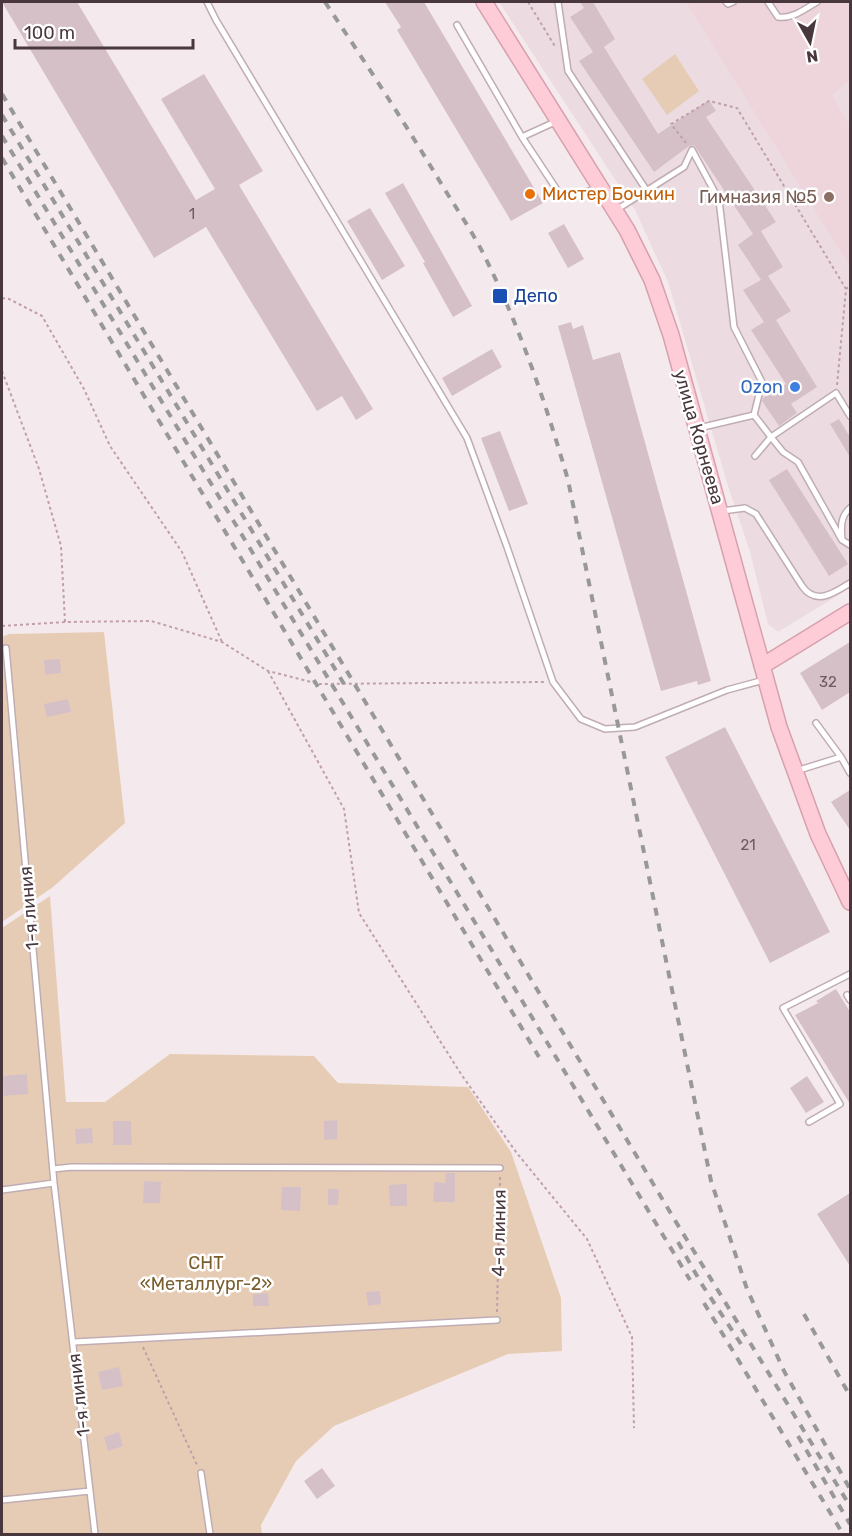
<svg xmlns="http://www.w3.org/2000/svg" width="852" height="1536" font-family="Rubik,sans-serif">
  <style>
    .residential { fill: #ecdce1 }
    .education { fill: #edd5db }
    .green { fill: #e7ccb5 }
    .building { fill: #d6c0c8 }
    .lines { fill: none; stroke-linecap: round; stroke-linejoin: round }
    .lane-casing { stroke: #c0adb3; stroke-width: 8 }
    .secondary-casing { stroke: #d8a0ae; stroke-width: 18 }
    .path { stroke: #c19faa; stroke-width: 2; stroke-dasharray: 3 3; stroke-linecap: butt }
    .lane { stroke: #fff; stroke-width: 5 }
    .secondary { stroke: #fdccd7; stroke-width: 15 }
    .rail { stroke: #989898; stroke-width: 4; stroke-dasharray: 8 8; stroke-linecap: butt }
    .food-dot { fill: #e8710a; stroke: #fff; stroke-width: 2 }
    .education-dot { fill: #8d6e63; stroke: #fff; stroke-width: 2 }
    .transit-dot { fill: #1a4fb4; stroke: #fff; stroke-width: 2 }
    .shop-dot { fill: #3f7fe0; stroke: #fff; stroke-width: 2 }
    .labels { text-anchor: middle; stroke-width: 5; stroke-linejoin: round; paint-order: stroke }
    .number-label { font-size: 15px; fill: #6c5a60 }
    .food-label { font-size: 18px; fill: #c56008; stroke: #fff; text-anchor: start }
    .education-label { font-size: 18px; fill: #785e54; stroke: #fff; text-anchor: end }
    .transit-label { font-size: 18px; fill: #164399; stroke: #fff; text-anchor: start }
    .shop-label { font-size: 18px; fill: #366cbe; stroke: #fff; text-anchor: end }
    .street-label { font-size: 18px; fill: #48383e; stroke: #fff }
    .park-label { font-size: 18px; fill: #795d2d; stroke: #fff }
  </style>
  <rect width="100%" height="100%" fill="#f4eaed"/>
  <path class="residential" d="M499,2H850V588L778,632L768,624L750,552L728,486L668,282L635,210Z"/>
  <path class="education" d="M686,2H850V80L832,95L850,127V267Z"/>
  <path class="green" d="M675,54L699,91L667,115L642,79Z
    M104,632L125,823L53,887L2,922V637L9,634Z
    M50,896L66,1102H105L170,1054L314,1056L338,1083L468,1087L511,1152L561,1298L562,1351L508,1354L334,1426L296,1461L261,1525L262,1534H2V928Z"/>
  <path class="building" d="M2,2H77L196,200L215,189L161,99L204,74L263,171L239,185L373,409L356,420L342,396L317,411L206,227L154,258Z
    M385,2H424L543,203L511,221L397,30L401,27Z
    M580,2H593L615,39L604,47L658,134L709,100L716,111L706,117L776,222L761,231L783,267L768,276L791,311L776,320L817,387L791,404L797,413L779,426L762,401L763,398L786,384L751,330L764,322L743,290L761,280L738,245L753,234L694,145L689,146L654,172L579,61L593,52L570,17L584,8Z
    M403,183L472,306L453,317L423,263L425,262L385,193Z
    M370,208L405,266L382,280L347,221Z
    M564,224L584,259L568,268L548,233Z
    M571,322L573,329L583,325L593,360L620,352L711,681L698,685L697,681L661,691L558,326Z
    M492,349L502,367L452,396L442,378Z
    M839,419L850,437V457L830,424Z
    M500,431L528,504L509,511L481,438Z
    M787,469L848,564L829,576L769,480Z
    M850,642V692L822,710L800,673Z
    M60,659L61,673L45,675L44,660Z
    M68,699L71,712L47,717L44,704Z
    M725,727L830,932L770,963L665,757Z
    M850,790V830L831,802Z
    M836,989L850,1012V1104L795,1015L818,1003L816,1001Z
    M27,1074L28,1094L4,1096L3,1076Z
    M807,1076L824,1102L806,1113L790,1088Z
    M337,1120V1139L324,1140V1121Z
    M113,1121H131L132,1145H113Z
    M92,1128L93,1143L76,1144L75,1129Z
    M446,1173H455V1202H433L434,1182L445,1183Z
    M144,1181L161,1182L160,1203H143Z
    M407,1184V1206H390L389,1185Z
    M282,1187H301L300,1211L281,1210Z
    M328,1189H339L338,1205H328Z
    M850,1193V1266L817,1214Z
    M380,1291L381,1304L368,1306L366,1292Z
    M268,1293L269,1306H253V1294Z
    M119,1367L123,1386L102,1390L98,1372Z
    M119,1432L123,1446L108,1451L104,1437Z
    M322,1468L335,1486L317,1499L304,1481Z"/>
  <g class="lines">
    <defs>
      <path id="lane" d="M207,2L216,20L467,438L507,547L553,682L581,719L605,729L635,727L727,690L764,680
        M558,2L568,71L647,191
        M726,2L728,4L733,2
        M768,2L778,17C793,19 804,9 817,2
        M457,25L522,137
        M557,121L522,137L561,196L600,189
        M692,150L719,200L734,327L762,382L754,415L699,428
        M616,210L684,167L692,150
        M754,415L771,437L755,456
        M850,508C840,517 841,528 842,540L850,545
        M722,511L745,508L756,514L802,586C816,606 834,593 850,583
        M842,540L798,462L783,452L771,437L836,393L850,416
        M6,648L54,1183L95,1534
        M816,723L841,757
        M796,771L841,757L850,773
        M847,995L850,1000
        M809,1122L840,1104L783,1008L850,974
        M53,1169L72,1167L500,1168
        M2,1190L54,1183
        M74,1342L497,1320
        M201,1473L210,1534
        M2,1500L90,1491"/>
      <path id="secondary" d="M484,2L627,230L652,280L671,335L779,727L818,834L850,902
        M762,666L850,612"/>
    </defs>
    <use href="#lane" class="lane-casing"/>
    <use href="#secondary" class="secondary-casing"/>
    <path class="path" d="M528,2L556,48
      M686,143L671,124L709,101L737,108L846,289
      M2,298L9,299L42,316L84,389L110,446L182,552L222,642
      M2,371L39,469L61,546L65,622
      M837,385L846,289L850,286
      M2,626L65,622L151,621L222,642L268,671L319,684L544,682
      M268,671L344,809L359,913L461,1074L516,1152L587,1239L632,1337L634,1428
      M497,1312L500,1177
      M143,1347L197,1465"/>
    <use href="#lane" class="lane"/>
    <use href="#secondary" class="secondary"/>
    <path class="rail" d="M325,2C365,62 405,123 442,185C456,208 472,231 484,255C520,327 546,404 568,480L711,1181L747,1289L784,1371L850,1489
      M2,94L676,1222L850,1506
      M2,115L344,684
      M2,136L690,1280
      M2,158L539,1057
      M678,1242L701,1283L741,1344
      M704,1303L843,1534
      M804,1314L850,1396
      M798,1436L850,1524"/>
  </g>
  <circle class="food-dot" cx="530" cy="194" r="6"/>
  <circle class="education-dot" cx="829" cy="197" r="6"/>
  <rect class="transit-dot" x="492" y="288" width="16" height="16" rx="3"/>
  <circle class="shop-dot" cx="795" cy="387" r="6"/>
  <g class="labels">
    <g class="number-label">
      <text x="192" y="219">1</text>
      <text x="828" y="687">32</text>
      <text x="748" y="850">21</text>
    </g>
    <g class="food-label">
      <text x="542" y="200">Мистер Бочкин</text>
    </g>
    <g class="education-label">
      <text x="817" y="203">Гимназия №5</text>
    </g>
    <g class="transit-label">
      <text x="514" y="302">Депо</text>
    </g>
    <g class="shop-label">
      <text x="783" y="393">Ozon</text>
    </g>
    <g class="street-label">
      <text transform="translate(699 437) rotate(74)" y="6">улица Корнеева</text>
      <text transform="translate(29 908) rotate(-95)" y="6">1-я линия</text>
      <text transform="translate(499 1233) rotate(-89)" y="6">4-я линия</text>
      <text transform="translate(79 1395) rotate(-97)" y="6">1-я линия</text>
    </g>
    <g class="park-label">
      <text x="206" y="1269">СНТ<tspan x="206" dy="21">«Металлург-2»</tspan></text>
    </g>
  </g>
  <rect width="852" height="1536" fill="none" stroke="#48383e" stroke-width="6"/>
  <g transform="translate(810 42) rotate(171)" stroke="#ffffff" stroke-width="4.5" paint-order="stroke">
  <path d="M0-4.5L10 22L0 15L-10 22Z" fill="#48383e"/>
  <text y="-9" font-size="16" font-weight="bold" text-anchor="middle" fill="#48383e">N</text>
  </g>
  <path d="M15 39v9h178v-9" fill="none" stroke="#48383e" stroke-width="3"/>
  <text x="24" y="39" font-size="18" fill="#48383e" stroke="#ffffff" stroke-width="4.5" paint-order="stroke">100 m</text>
</svg>
